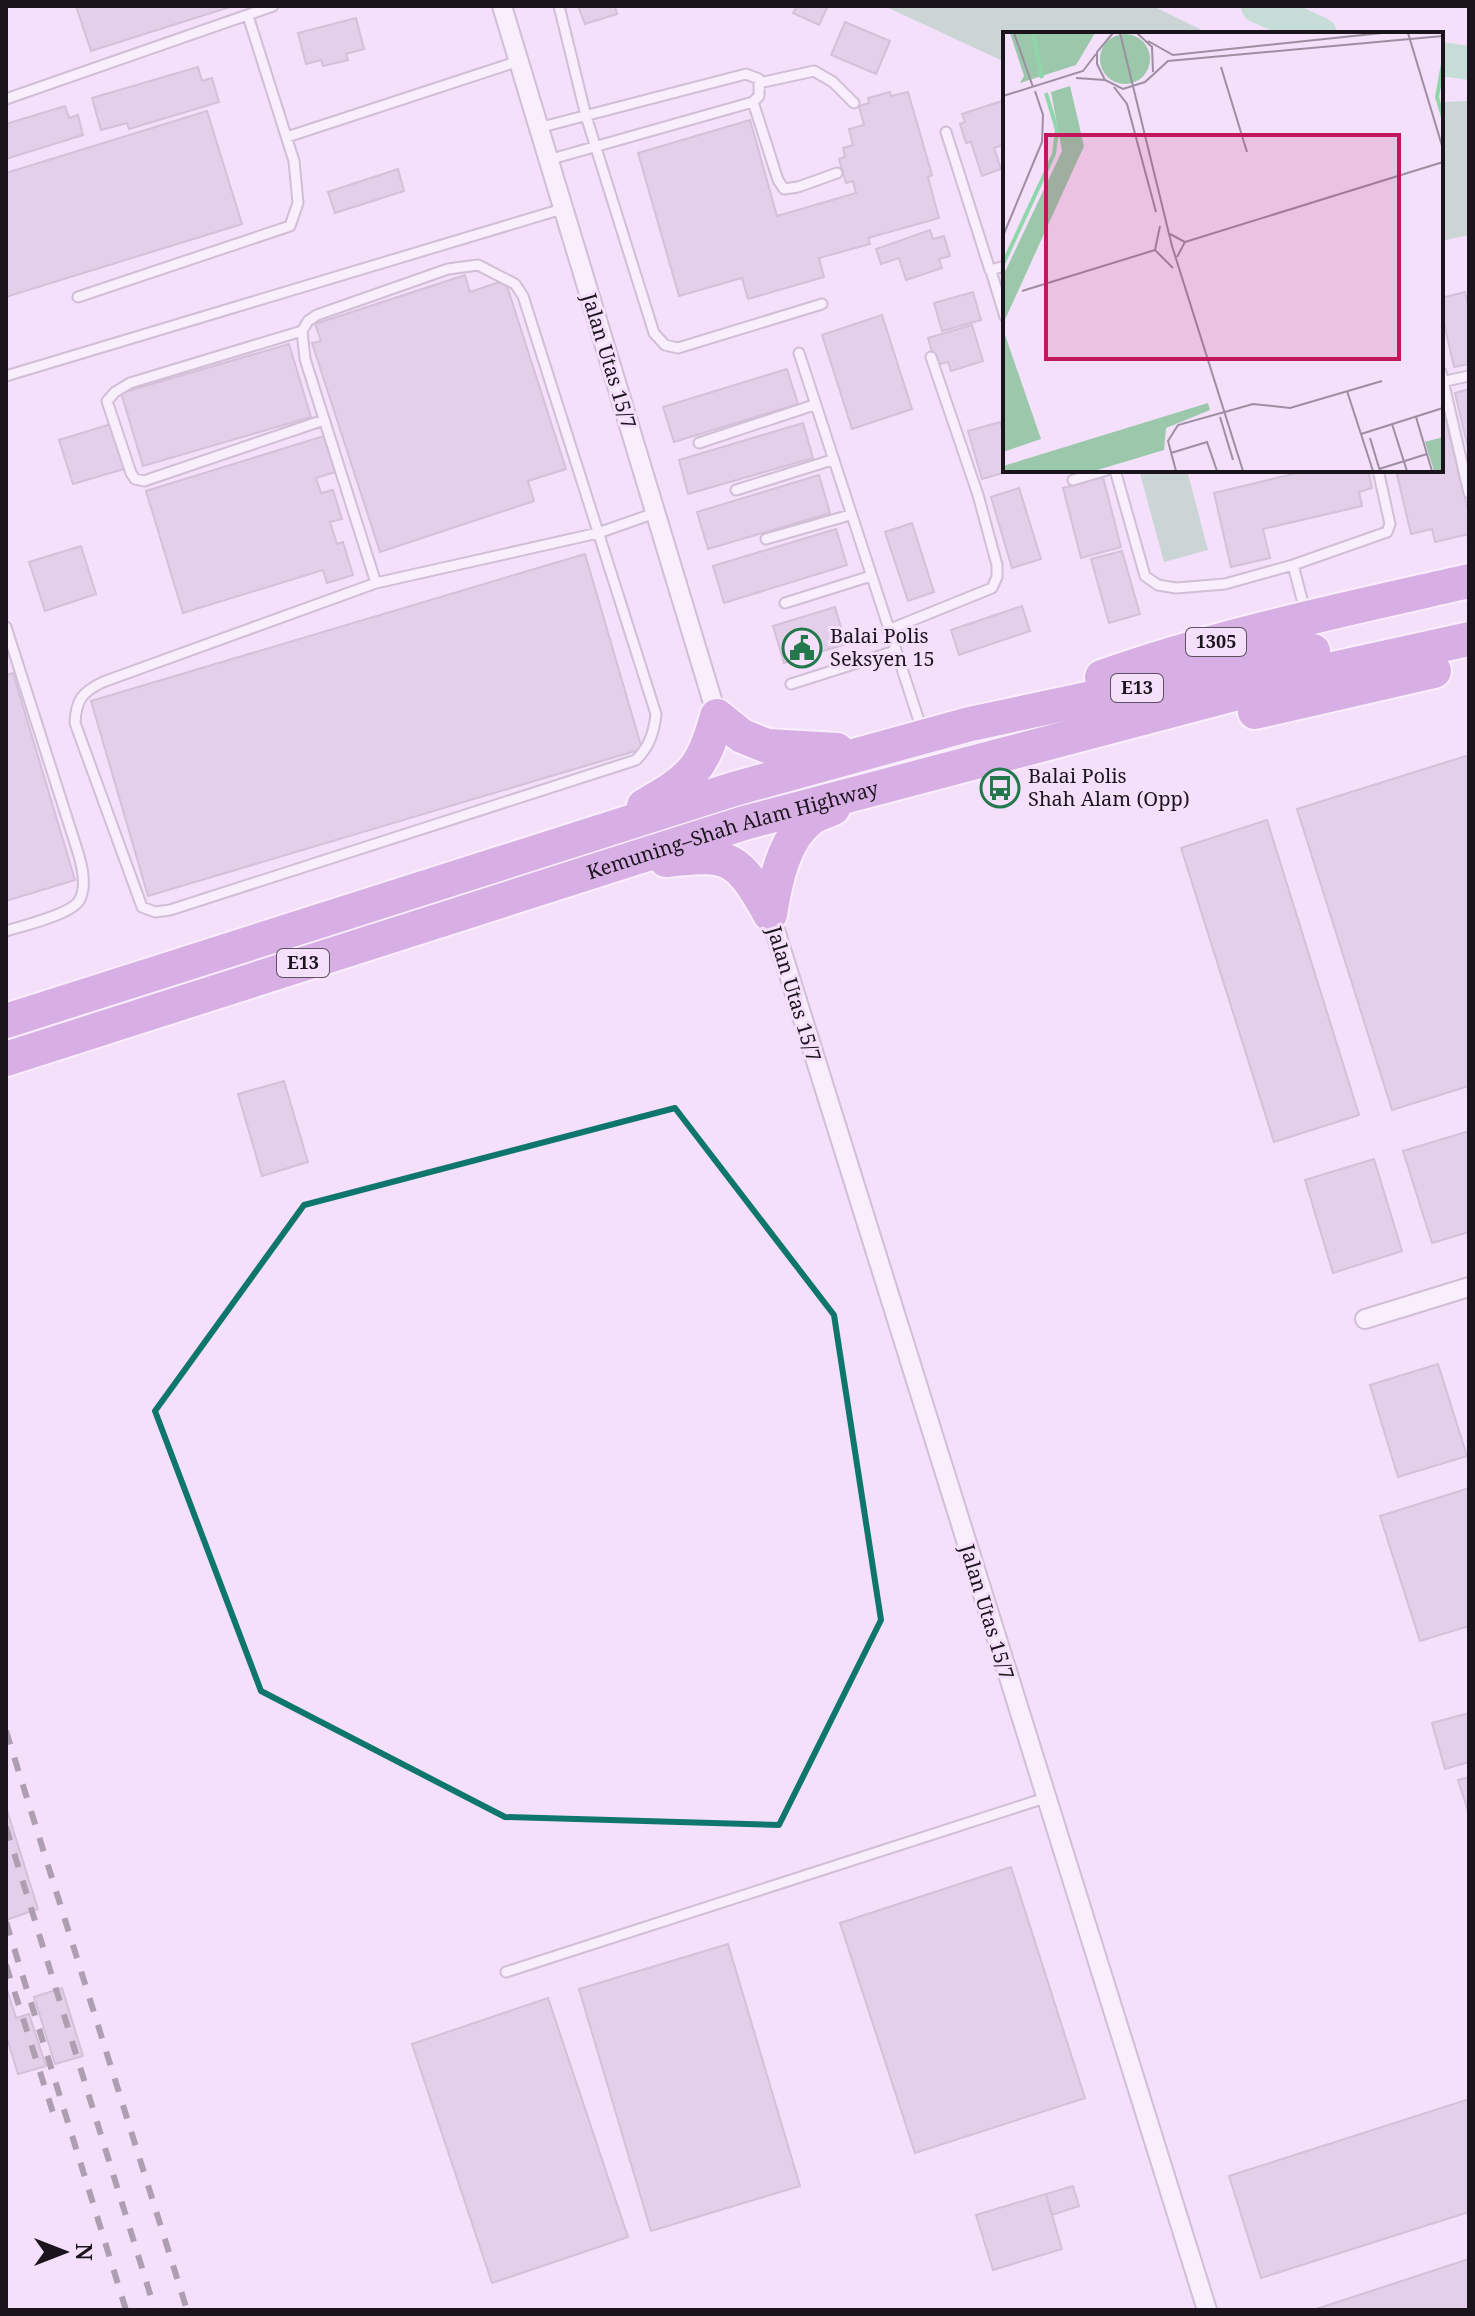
<svg xmlns="http://www.w3.org/2000/svg" width="1475" height="2316" font-family="'Noto Serif',serif">
  <style>
    .green { fill: #9bc8ab }
    .lines { fill: none; stroke-linecap: round; stroke-linejoin: round }
    .river { stroke: #8fd7aa; stroke-width: 34 }
    .building { fill: #cebad4; stroke: #ac9ab2; stroke-width: 2 }
    .lane-casing { stroke: #a794ad; stroke-width: 13 }
    .street-casing { stroke: #a794ad; stroke-width: 22 }
    .highway-casing { stroke: #fff; stroke-width: 38 }
    .lane { stroke: #fff; stroke-width: 9 }
    .street { stroke: #fff; stroke-width: 18 }
    .highway { stroke: #b573ca; stroke-width: 34 }
    .rail { stroke: #584e5c; stroke-width: 6; stroke-dasharray: 14 14; stroke-linecap: butt }
    .marked { fill: none; stroke: #0f766e; stroke-width: 6; stroke-linejoin: round }
    .labels { text-anchor: middle; stroke-width: 6; stroke-linejoin: round; paint-order: stroke }
    .shield { fill: #f4e0fa; stroke: #5c515f; stroke-width: 2 }
    .shield-label { font-size: 18px; font-weight: bold; fill: #1b141d }
    .street-label { font-size: 20px; fill: #1b141d; stroke: #f4e0fa }
    .poi-label { font-size: 20px; fill: #1b141d; stroke: #f4e0fa; text-anchor: start }
    .inset-river { fill: none; stroke: #8fd7aa; stroke-width: 4 }
    .inset-road { fill: none; stroke: #9d8ea2; stroke-width: 2 }
    .view { fill: #c2185b; fill-opacity: 0.15; stroke: #c2185b; stroke-width: 4 }
    .inset-edge { fill: none; stroke: #1b141d; stroke-width: 4 }
  </style>
  <rect width="100%" height="100%" fill="#f4e0fa"/>
  <path class="green" d="M884,6H1153L1210,34H1005V62Z
    M1469,101V235L1441,241V102Z
    M1139,470H1187L1208,550L1164,562Z"/>
  <g class="lines">
    <path class="river" d="M1258,6L1320,34
      M1441,59L1469,63"/>
  </g>
  <path class="building" d="M76,6H233L91,51Z
    M578,6H615L617,14L585,24Z
    M797,6H828L819,25L793,13Z
    M356,18L364,49L346,54L348,60L323,66L321,60L306,64L298,33Z
    M845,22L890,41L876,74L831,55Z
    M198,67L202,81L212,78L219,102L129,129L127,123L101,130L92,98Z
    M890,92L891,96L908,92L932,175L928,177L939,218L868,238L870,244L819,258L824,277L748,299L742,278L679,296L638,153L750,120L777,216L856,193L853,181L846,183L839,159L845,157L843,148L853,145L849,129L864,125L859,106L869,103L868,98Z
    M1005,100V144L994,148L1001,169L982,176L971,142L966,143L960,124L965,122L962,114Z
    M65,106L69,118L78,115L83,135L6,159V124Z
    M207,111L242,224L6,297V173Z
    M398,169L404,191L335,213L328,192Z
    M930,230L933,239L944,236L950,256L939,259L942,268L906,280L899,258L881,264L876,249Z
    M465,275L470,292L505,280L566,469L528,481L534,501L380,552L312,343L321,341L315,324Z
    M973,292L981,320L942,331L934,303Z
    M1465,292L1469,310V364L1454,367L1441,310V298Z
    M882,315L912,409L852,429L822,335Z
    M972,325L983,361L951,371L948,362L936,365L928,338Z
    M289,344L311,417L143,466L121,393Z
    M787,369L798,404L674,442L663,407Z
    M1469,389V452L1455,393Z
    M1441,399L1469,515V534L1435,542L1432,529L1411,534L1396,470H1441Z
    M1000,422L1005,440V470H1013L982,479L968,431Z
    M803,423L813,458L688,494L679,460Z
    M111,424L124,469L73,484L59,440Z
    M324,436L335,472L316,478L321,493L333,490L342,519L330,522L337,544L343,542L353,575L327,583L323,570L183,613L146,491Z
    M1368,470L1372,488L1359,492L1362,506L1263,529L1270,558L1231,567L1214,493L1310,470Z
    M819,475L830,513L708,549L697,512Z
    M1103,477L1121,547L1081,558L1063,488Z
    M1019,488L1041,559L1012,568L991,497Z
    M912,523L934,592L908,601L885,532Z
    M836,529L847,565L724,603L713,566Z
    M81,546L96,594L45,611L29,562Z
    M1122,551L1140,614L1109,623L1091,559Z
    M585,554L642,749L148,896L91,701Z
    M1022,606L1030,631L959,655L951,630Z
    M835,607L846,644L784,663L773,626Z
    M13,673L75,880L6,901V675Z
    M1469,755V1086L1392,1110L1297,809Z
    M1267,820L1359,1115L1274,1142L1181,848Z
    M284,1081L308,1162L262,1176L238,1094Z
    M1469,1131V1232L1432,1243L1403,1151Z
    M1374,1159L1402,1251L1333,1273L1305,1180Z
    M1438,1364L1467,1456L1398,1477L1370,1385Z
    M1469,1488V1626L1420,1641L1380,1516Z
    M1469,1713V1762L1445,1769L1432,1723Z
    M1469,1777V1814L1458,1780Z
    M6,1807L38,1909L6,1920Z
    M1011,1867L1085,2098L915,2153L840,1923Z
    M728,1944L800,2186L651,2231L579,1989Z
    M6,1986L16,2018L29,2014L46,2066L18,2074L6,2035Z
    M62,1988L83,2056L55,2064L34,1997Z
    M548,1998L628,2237L492,2283L412,2044Z
    M1469,2099V2212L1261,2278L1229,2176Z
    M1073,2186L1079,2206L1052,2215L1046,2194Z
    M1046,2194L1062,2249L993,2270L976,2215Z
    M1469,2259V2310H1313Z"/>
  <g class="lines">
    <defs>
      <path id="lane" d="M559,6L586,116L654,333L665,345L678,348L822,304
        M759,83L814,71L833,82L854,103
        M6,99L273,6
        M753,102L778,180L784,189L798,187L837,173
        M538,128L746,74L759,79V96L753,102L548,160
        M946,132L990,270L1005,266
        M287,137L519,61
        M991,271L1005,317
        M78,297L290,226L298,203L294,161L248,16
        M302,331L305,359L376,583L103,682C82,692 76,700 75,723L142,907L155,912L170,910L636,760C649,747 654,733 656,714L523,296L515,284L478,265L448,269L317,315L308,321L302,331L130,383L115,392L107,401L131,473L135,479L144,481L324,420
        M799,353L922,730
        M1441,372L1469,493
        M6,376L562,209
        M1441,382L1469,376
        M699,443L814,405
        M1115,470L1145,576L1158,585L1176,588L1225,584L1293,565L1387,532L1390,524L1378,470
        M1073,480L1107,470
        M736,490L832,460
        M766,539L850,515
        M1293,565L1305,611
        M376,583L598,533L655,513
        M785,603L871,576
        M6,627L75,843C80,858 88,883 80,899C74,914 22,926 6,931
        M888,630L992,588L997,577V565L978,495L931,357
        M791,684L895,651
        M506,1972L1045,1798"/>
      <path id="street" d="M502,6L717,716
        M770,914L1207,2310
        M1365,1319L1469,1287"/>
      <g id="highway">
        <path d="M1102,677C1221,635 1346,609 1469,581"/>
        <path d="M1255,712L1434,671"/>
        <path d="M644,806C691,779 703,769 717,716L742,736L767,746L837,750"/>
        <path d="M666,860C732,852 738,858 770,914"/>
        <path d="M770,914C775,883 783,840 810,819C816,814 826,812 833,808"/>
        <path d="M6,1021L734,789L970,724L1313,651"/>
        <path id="s1" d="M6,1059L744,823L1310,674L1469,639"/>
      </g>
    </defs>
    <use href="#lane" class="lane-casing"/>
    <use href="#street" class="street-casing"/>
    <use href="#highway" class="highway-casing"/>
    <use href="#lane" class="lane"/>
    <use href="#street" class="street"/>
    <use href="#highway" class="highway"/>
    <path class="rail" d="M6,1731L187,2310
      M6,1827L155,2310
      M6,1922L126,2310
      M6,1965L55,2119"/>
  </g>
  <path d="M0 0H1475V2316H0ZM675,1108L834,1315L881,1620L779,1825L505,1817L261,1691L155,1411L304,1205Z" fill="#f4e0fa" fill-opacity=".55" fill-rule="evenodd"/>
  <path class="marked" d="M675,1108L834,1315L881,1620L779,1825L505,1817L261,1691L155,1411L304,1205Z"/>
  <defs>
    <symbol id="civic-ring" viewBox="-11 -11 22 22"><circle r="9.5" fill="#f4e0fa" stroke="#23794c" stroke-width="1.5"/><path d="M-.6-6.5H3V-4.5H.6V-3L4-1V1h2V6H-6V1h2V-1L-.6-3ZM-1.2 2.5V6h2.4V2.5Z" fill="#23794c"/></symbol>
    <symbol id="bus-ring" viewBox="-11 -11 22 22"><circle r="9.5" fill="#f4e0fa" stroke="#23794c" stroke-width="1.5"/><path d="M-5-6H5V4H4V6H2V4H-2V6H-4V4H-5ZM-3.5-4V0h7V-4ZM-3.5 1.2v1.5H-2V1.2ZM2 1.2v1.5H3.5V1.2Z" fill="#23794c"/></symbol>
  </defs>
  <g fill-rule="evenodd">
    <use href="#civic-ring" x="780" y="626" width="44" height="44"/>
    <use href="#bus-ring" x="978" y="766" width="44" height="44"/>
  </g>
  <g class="labels">
    <g class="shield">
      <rect x="1186" y="628" width="60" height="28" rx="6"/>
      <rect x="1111" y="674" width="52" height="28" rx="6"/>
      <rect x="277" y="949" width="52" height="28" rx="6"/>
    </g>
    <g class="shield-label">
      <text x="1216" y="648">1305</text>
      <text x="1137" y="694">E13</text>
      <text x="303" y="969">E13</text>
    </g>
    <g class="street-label">
      <text transform="translate(609 361) rotate(73)" y="7">Jalan Utas 15/7</text>
      <text dy="7" stroke="none"><textPath href="#s1" startOffset="762">Kemuning–Shah Alam Highway</textPath></text>
      <text transform="translate(794 994) rotate(73)" y="7">Jalan Utas 15/7</text>
      <text transform="translate(987 1612) rotate(73)" y="7">Jalan Utas 15/7</text>
    </g>
    <g class="poi-label">
      <text x="830" y="643">Balai Polis<tspan x="830" dy="23">Seksyen 15</tspan></text>
      <text x="1028" y="783">Balai Polis<tspan x="1028" dy="23">Shah Alam (Opp)</tspan></text>
    </g>
  </g>
  <g transform="translate(1003 32)">
    <rect width="440" height="440" fill="#f4e0fa"/>
    <path d="M7,1H92L73,33L17,51L21,44ZM97 27a25 25 0 1 1 50 0a25 25 0 1 1-50 0ZM67,54L81,114L0,292V244L59,119L48,60ZM0,297L38,407L0,420ZM205,371L207,378L163,396L161,418L91,439H0V434ZM440,405V439H431L422,410Z" fill="#9bc8ab"/>
    <path class="inset-river" d="M30,1L39,46M440,32L434,65L440,85M0,232L51,122L54,98L43,61"/>
    <path class="inset-road" d="M11,1L30,55M110,1L94,20V32L102,48L120,57L142,50L165,29L440,4M117,1L169,214L240,439M134,1L149,15L150,40M405,1L440,117M145,9L170,23L379,1M218,35L244,120M73,46L102,48M111,55L124,72L153,180M0,64L80,39L93,22M157,194L152,218L170,236M167,202L182,210L174,225M0,204L39,110L40,83L32,59M182,210L440,130M19,259L152,218M344,359L370,439M217,385L230,428M413,385L429,439M389,392L404,439M358,402L440,376M367,406L377,439M168,421L204,410L214,439M376,437L424,422M173,439L165,409L175,393L250,372L287,376L379,349"/>
    <path class="view" d="M43,103H396V327H43Z"/>
    <rect width="440" height="440" class="inset-edge"/>
  </g>
  <rect width="1475" height="2316" fill="none" stroke="#1b141d" stroke-width="16"/>
  <g transform="translate(64 2252) rotate(90)" stroke="#f4e0fa" stroke-width="6" paint-order="stroke">
  <path d="M0-6L14 30L0 20L-14 30Z" fill="#1b141d"/>
  <text y="-12" font-size="22" font-weight="bold" text-anchor="middle" fill="#1b141d">N</text>
  </g>
</svg>
